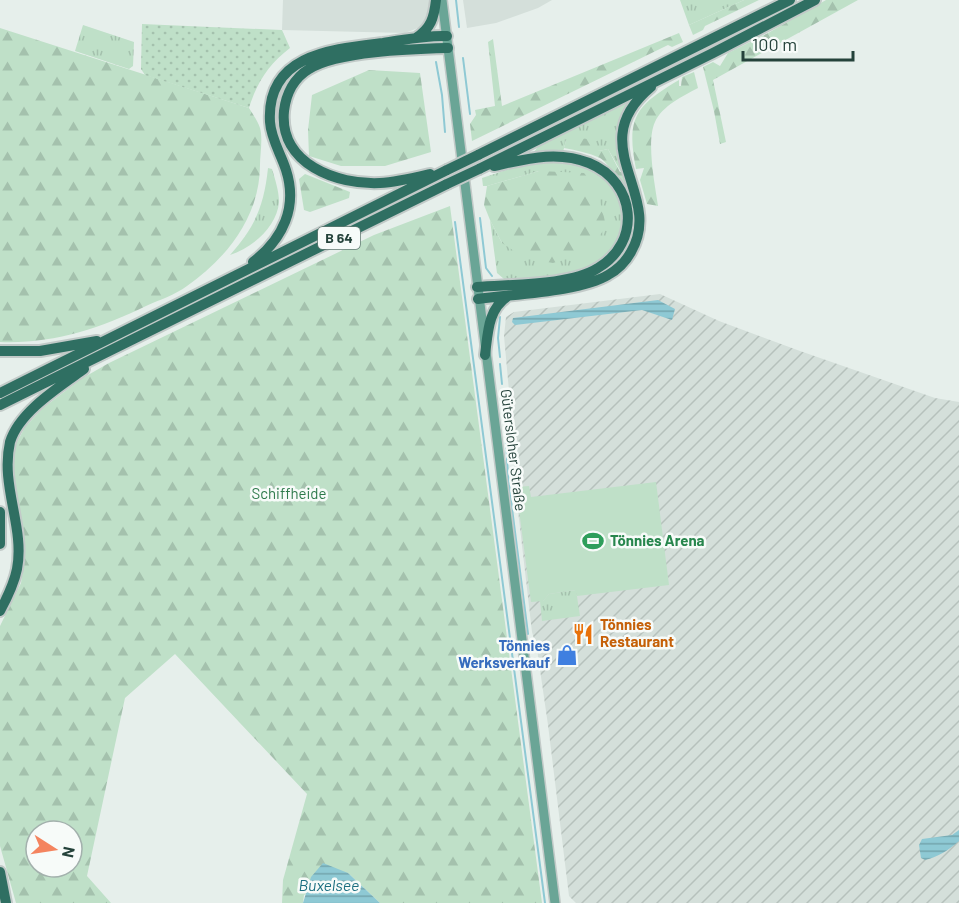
<svg xmlns="http://www.w3.org/2000/svg" width="959" height="903" font-family="Barlow,sans-serif">
  <style>
    .built { fill: #d4dfda }
    .industrial { fill: url(#industrial-furrows) }
    .grass { fill: url(#grass-tufts) }
    .forest { fill: url(#forest-firs); fill-rule: evenodd }
    .garden { fill: url(#garden-dots) }
    .pitch { fill: #bfe0c8 }
    .water { fill: url(#water-rules) }
    .lines { fill: none; stroke-linecap: round; stroke-linejoin: round }
    .stream { stroke: #8ec9d4; stroke-width: 2 }
    .major-casing { stroke: #c2cac8; stroke-width: 12 }
    .highway-casing { stroke: #c2cac8; stroke-width: 14 }
    .major { stroke: #6aa596; stroke-width: 9 }
    .highway { stroke: #2f6f62; stroke-width: 10 }
    .highway-bridge-casing { stroke: #c2cac8; stroke-width: 14; stroke-linecap: butt }
    .highway-bridge { stroke: #2f6f62; stroke-width: 10 }
    .labels { text-anchor: middle; stroke-width: 5; stroke-linejoin: round; paint-order: stroke }
    .shield { fill: #f7fbf9; stroke: #637a73; stroke-width: 1.5 }
    .shield-label { font-size: 14px; font-weight: bold; fill: #24423a }
    .street-label { font-size: 15px; fill: #24423a; stroke: #f7fbf9 }
    .park-label { font-size: 15px; fill: #2d7a4b; stroke: #f7fbf9 }
    .leisure-label { font-size: 15px; font-weight: bold; fill: #27864d; stroke: #f7fbf9; text-anchor: start }
    .food-label { font-size: 15px; font-weight: bold; fill: #c56008; stroke: #f7fbf9; text-anchor: start }
    .shop-label { font-size: 15px; font-weight: bold; fill: #366cbe; stroke: #f7fbf9; text-anchor: end }
    .water-label { font-size: 16px; font-style: italic; fill: #1c6f80; stroke: #f7fbf9 }
  </style>
  <defs>
    <pattern id="industrial-furrows" width="10" height="10" patternUnits="userSpaceOnUse" patternTransform="scale(1.5)"><rect width="10" height="10" fill="#d4dfda"/><path d="M-1 1l2-2M0 10L10 0M9 11l2-2" fill="none" stroke="#b6c1bc"/></pattern>
    <pattern id="grass-tufts" width="24" height="20" patternUnits="userSpaceOnUse" patternTransform="scale(1.5)"><rect width="24" height="20" fill="#bfe0c8"/><path d="M3 7l-1-3M5 7V3M7 7l1-3M15 17l-1-3M17 17v-4M19 17l1-3" fill="none" stroke="#a4c1ad"/></pattern>
    <pattern id="forest-firs" width="22" height="20" patternUnits="userSpaceOnUse" patternTransform="scale(1.5)"><rect width="22" height="20" fill="#bfe0c8"/><path d="M5 1l3.5 6h-7zM16 11l3.5 6h-7z" fill="#a4c1ad"/></pattern>
    <pattern id="garden-dots" width="8" height="8" patternUnits="userSpaceOnUse" patternTransform="scale(1.5)"><rect width="8" height="8" fill="#bfe0c8"/><path d="M2 2h.1M6 6h.1" fill="none" stroke="#a4c1ad" stroke-width="1.8" stroke-linecap="round"/></pattern>
    <pattern id="water-rules" width="6" height="5" patternUnits="userSpaceOnUse" patternTransform="scale(1.5)"><rect width="6" height="5" fill="#8ec9d4"/><path d="M0 2.5h6" fill="none" stroke="#74a5ad"/></pattern>
  </defs>
  <rect width="100%" height="100%" fill="#e6efeb"/>
  <path class="built" d="M283,0H431L429,20L418,28L405,33L282,30Z
    M463,0H552L538,8L496,23L467,28Z"/>
  <path class="industrial" d="M660,294L719,321L800,351L935,398L959,402V903H576L569,896L548,725L537,649L532,632L514,476V446L504,336L506,317L514,312Z"/>
  <path class="grass" d="M680,0H744L689,25Z
    M83,25L134,42L133,66L129,69L75,51Z
    M634,98L624,115V171L621,172L608,149L599,151L566,140L563,152H534L542,141Z
    M557,161C574,163 591,167 605,178C626,195 629,234 610,253C605,258 597,264 591,267C570,280 528,277 504,279L497,273L490,220L502,243L539,171L487,186H483L482,178L524,164Z
    M268,168L272,169C275,179 279,191 279,202C277,227 252,248 230,255C255,227 264,206 268,168Z
    M576,590L580,616L542,621L540,601H543L549,594Z"/>
  <path class="forest" d="M744,0H759L705,26L703,30L693,35L689,25Z
    M826,0H858L713,80L726,142L720,144L714,111L703,67L713,62L720,66L728,53L768,33Z
    M0,28L249,108C253,114 258,122 260,128C263,139 260,154 260,165C260,216 227,258 187,286C175,295 159,300 146,306C99,329 52,344 0,342Z
    M679,33L683,42L672,47L668,45L472,141L470,124L476,115L475,110L495,106L488,42L493,39L502,106Z
    M369,70L420,73L431,152L385,166H341L309,156L308,130L312,95Z
    M694,72L698,88C683,96 662,106 655,122C646,141 655,185 658,206L647,204L640,180L644,168L636,169C626,118 635,106 679,80V86H681L682,77Z
    M578,138L588,139L599,151L608,149L620,172L624,171L637,215L632,243L617,264L616,259C640,232 636,197 613,171C609,167 605,161 600,158C589,153 576,150 564,148L566,140Z
    M539,171L584,173C598,189 602,206 606,227L587,252L553,263L525,258L502,243L490,220L484,205L487,186Z
    M305,174L350,192L349,198L310,212L304,210L299,179Z
    M450,206L542,903H380L348,873L304,895L303,903H282L283,880L307,794L175,654L125,698L87,876L111,903H16L0,846V626L21,583L25,556L24,537L13,483L12,467L16,444L25,427L43,408L81,379L109,363L374,235ZM36,831H72V867H36Z"/>
  <path class="garden" d="M142,24L282,30L290,48C269,64 257,82 249,108L145,75L141,69Z"/>
  <path class="pitch" d="M656,482L669,585L577,596L575,590L549,594L543,601L531,602L516,487L529,486L531,497Z"/>
  <path class="water" d="M658,300L675,309L672,320L642,310L515,325L512,322L513,318Z
    M959,830V841C949,850 938,857 925,860L921,858L919,845L922,839L952,835Z
    M323,863L348,873L380,903H303L311,877Z"/>
  <g class="lines">
    <path class="stream" d="M456,0L459,27
      M463,58L470,114
      M436,62L442,95L445,132
      M480,218L486,268L492,276
      M455,222L545,903
      M500,357L498,338L500,317
      M500,364L502,384
      M504,401L508,477L528,634"/>
    <defs>
      <path id="major" d="M442,0L555,903"/>
      <path id="highway" d="M416,38C431,28 434,18 436,0
        M478,155L790,0
        M479,169L713,53L815,0
        M430,174C413,178 397,182 380,183C337,185 279,164 284,111C286,94 294,78 309,69C337,51 413,49 448,48
        M253,262C283,239 298,207 286,170C281,154 271,139 270,122C266,54 333,49 383,43C404,40 425,35 447,36
        M477,287C510,284 570,286 598,268C642,242 636,182 589,163C557,150 526,159 494,166
        M478,299C512,294 580,292 608,275C617,270 626,261 631,252C665,194 581,145 651,87
        M0,351H40L97,341
        M485,355C488,332 488,309 508,296
        M0,393L447,170
        M0,405L447,184
        M0,512V544
        M0,611C7,598 14,584 17,569C25,527 0,486 10,442C19,412 59,387 84,369
        M0,872L6,903"/>
    </defs>
    <use href="#major" class="major-casing"/>
    <use href="#highway" class="highway-casing"/>
    <use href="#major" class="major"/>
    <use href="#highway" class="highway"/>
    <defs>
      <path id="highway-bridge" d="M447,170L478,155
        M447,184L479,169"/>
    </defs>
    <use href="#highway-bridge" class="highway-bridge-casing"/>
    <use href="#highway-bridge" class="highway-bridge"/>
  </g>
  <defs>
    <symbol id="stadium-bare" viewBox="-9 -9 18 18"><path d="M0-5a6.5 5 0 1 0 0 10a6.5 5 0 1 0 0-10ZM-3.5-1.8h7v3.6h-7Z" fill="#2e9e5b" stroke="#f7fbf9" stroke-width="2.5" paint-order="stroke"/></symbol>
    <symbol id="restaurant-bare" viewBox="-9 -9 18 18"><path d="M-5-6h1v4h1v-4h1v4h1v-4h1v5L-1.5 .5V6h-2V.5L-5-1ZM5-6V6H3V1.5H1.5Q1.5-4 5-6Z" fill="#e8710a" stroke="#f7fbf9" stroke-width="2.5" paint-order="stroke"/></symbol>
    <symbol id="shop-bare" viewBox="-9 -9 18 18"><path d="M-5-2.5h2.3a2.7 3.5 0 0 1 5.4 0H5L5.5 6h-11ZM-1.5-2.5h3a1.5 2.3 0 0 0-3 0Z" fill="#3f7fe0" stroke="#f7fbf9" stroke-width="2.5" paint-order="stroke"/></symbol>
  </defs>
  <g fill-rule="evenodd">
    <use href="#stadium-bare" x="578" y="526" width="30" height="30"/>
    <use href="#restaurant-bare" x="568" y="619" width="30" height="30"/>
    <use href="#shop-bare" x="552" y="640" width="30" height="30"/>
  </g>
  <g class="labels">
    <rect class="shield" x="318" y="227" width="42" height="22" rx="4.5"/>
    <g class="shield-label">
      <text x="339" y="243">B 64</text>
    </g>
    <g class="street-label">
      <text transform="translate(513 450) rotate(83)" y="5">Gütersloher Straße</text>
    </g>
    <g class="park-label">
      <text x="289" y="499">Schiffheide</text>
    </g>
    <g class="leisure-label">
      <text x="610" y="546">Tönnies Arena</text>
    </g>
    <g class="food-label">
      <text x="600" y="630">Tönnies<tspan x="600" dy="17">Restaurant</tspan></text>
    </g>
    <g class="shop-label">
      <text x="550" y="651">Tönnies<tspan x="550" dy="17">Werksverkauf</tspan></text>
    </g>
    <g class="water-label">
      <text x="329" y="891">Buxelsee</text>
    </g>
  </g>
  <g transform="translate(54 849) rotate(102)"><circle r="28" fill="#f7fbf9" stroke="#a3b1ad" stroke-width="1.5"/>
  <path d="M0-4.5L10 22L0 15L-10 22Z" fill="#f4845f"/>
  <text y="-9" font-size="16" font-weight="bold" text-anchor="middle" fill="#24423a">N</text>
  </g>
  <path d="M743 51v9h110v-9" fill="none" stroke="#24423a" stroke-width="3"/>
  <text x="752" y="51" font-size="18" fill="#24423a" stroke="#f7fbf9" stroke-width="4.5" paint-order="stroke">100 m</text>
</svg>
